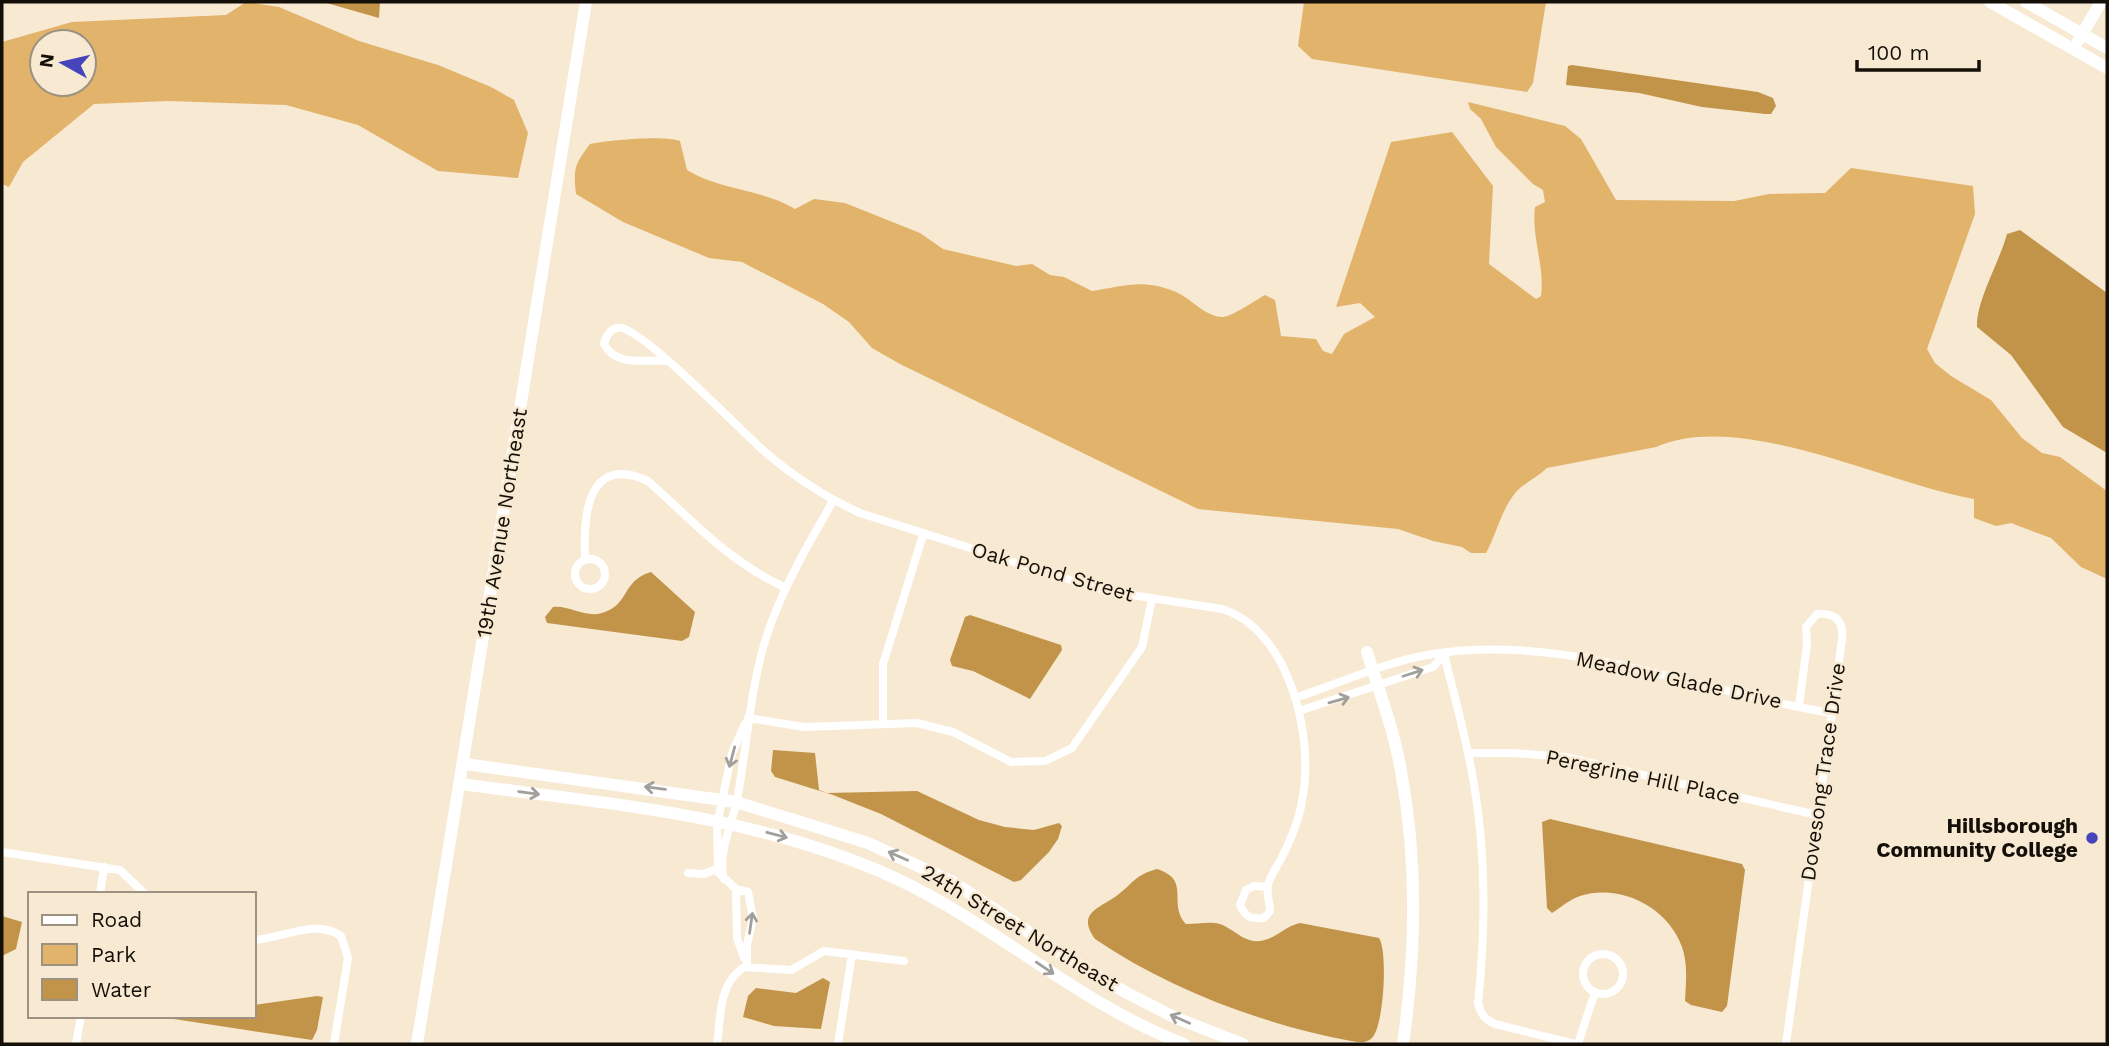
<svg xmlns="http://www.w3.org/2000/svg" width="2109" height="1046" font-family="'Work Sans',sans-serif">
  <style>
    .green { fill: #e2b36b; fill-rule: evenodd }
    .water { fill: #c2944a }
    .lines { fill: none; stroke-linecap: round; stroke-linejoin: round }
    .street { stroke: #fff; stroke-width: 8 }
    .secondary { stroke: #fff; stroke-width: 12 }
    .oneway { stroke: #a19f9c }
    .poi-dot { fill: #4544ba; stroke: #f8e9d2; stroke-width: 2.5 }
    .labels { text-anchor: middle; stroke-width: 5; stroke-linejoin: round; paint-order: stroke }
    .street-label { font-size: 21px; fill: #140f08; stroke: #f8e9d2 }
    .poi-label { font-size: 21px; font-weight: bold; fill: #140f08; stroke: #f8e9d2; text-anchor: end }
  </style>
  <rect width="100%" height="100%" fill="#f8e9d2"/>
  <path class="green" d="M246,2L279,7L359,41L438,65L491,87L514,100L528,133L518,178L438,171L358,125L286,105L168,101L94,104L23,162L9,187L2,184V42L72,22L226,15ZM84,42V84H42V42Z
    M1304,2H1546L1533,83L1527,92L1312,59L1298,46Z
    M1468,102L1565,126L1581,139L1616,200L1734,201L1769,194L1825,193L1851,168L1973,186L1975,214L1927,349L1935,363L1951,376L1991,400L2022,438L2042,453L2060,457L2107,491V579L2081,567L2051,538L2011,523L1996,526L1974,518V499C1886,484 1741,409 1656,447L1547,468C1538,477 1524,483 1516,492C1501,510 1497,533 1486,553H1471L1462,547L1433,541L1398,529L1198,509L900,364L872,348L849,322L823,304L742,262L709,258L623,222L576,194C573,168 575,164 590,144C609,140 664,135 680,141L687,170C721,191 763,189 795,209L814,199L845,203L920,233L943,249L1016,266L1032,264L1050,275L1064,277L1092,291C1124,286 1143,278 1176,292C1192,299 1205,317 1223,317C1231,317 1256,300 1265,295L1275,300L1281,336L1316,339L1323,351L1332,354L1344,334L1375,317L1360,303L1336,307L1391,142L1452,132L1493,186L1489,264L1536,299L1541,296C1545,265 1531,237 1535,207L1545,202L1543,190L1533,184L1496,147L1481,119L1470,109Z"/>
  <path class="water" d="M323,2H380L379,18Z
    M1572,65L1758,92L1773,98L1776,106L1771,114H1765L1702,107L1639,93L1566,85L1568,66Z
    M2020,230L2107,293V453L2063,427L2011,355L1977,327C1976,301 1999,263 2007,234Z
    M651,572L695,612L689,637L682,641L547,623L545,617L553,607C569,605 585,618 602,613C630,605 621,581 651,572Z
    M970,615L1061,645L1062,650L1030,699L973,671L952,666L950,660L965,617Z
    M773,750L815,753L819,790L827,793L917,791L979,820L1005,827L1034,830L1059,823L1062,826L1058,839L1049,852L1021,880L1014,882L881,814L833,795L775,777L771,771Z
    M1550,819L1742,864L1745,870L1727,1006L1722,1012L1691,1005L1685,1001C1686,983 1688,964 1682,947C1668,907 1620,883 1580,896C1570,899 1560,908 1552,913L1547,908L1542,822Z
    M1157,869C1192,880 1167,903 1186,924C1196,924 1206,922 1214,923C1231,924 1241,943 1260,941C1276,939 1285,926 1300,923L1379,938C1388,951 1384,1026 1372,1038C1366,1044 1358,1042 1351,1041C1262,1024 1170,990 1095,939C1077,914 1097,909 1115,897C1132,885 1134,875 1157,869Z
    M2,916L22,922L16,949L2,956Z
    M823,978L830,982L821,1029L774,1026L743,1017L748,996L756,988L796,993Z
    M317,996L323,997L317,1030L312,1040L154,1016H254V1005Z"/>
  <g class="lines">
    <path class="street" d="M667,361C644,359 616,367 604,344C606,336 611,326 622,328C649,335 738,428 765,452C794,477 825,497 860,513L1105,591L1222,609C1290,630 1315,738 1302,801C1299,821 1291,839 1282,857C1278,865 1270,876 1268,885C1266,892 1270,903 1270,911L1264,918C1251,919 1246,918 1240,905L1246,890L1254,886L1267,887
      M575 574a15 15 0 1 1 30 0a15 15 0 1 1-30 0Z
      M585,559C583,516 587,453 648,481C695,523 728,561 786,588
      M1444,654C1452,687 1461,719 1468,753C1486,835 1487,919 1478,1003C1481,1014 1484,1019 1495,1024L1575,1044
      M1295,698C1335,685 1386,662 1427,655C1565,631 1697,692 1831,713
      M1299,711L1433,667L1444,654
      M748,718L804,727L917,723L953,732L1011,762L1045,761L1072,748L1142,647L1152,599
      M883,723V664L923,535
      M1468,753H1513L1565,757L1817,815
      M718,820L732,753L745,724
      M717,821L718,872L736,889L748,892L753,918L747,945V966
      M2,852L120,870L145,894
      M688,873L704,874L717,869
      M724,879C717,853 732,825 737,800C748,742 750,682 770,626C786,582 810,541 833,501
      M736,889L737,938L744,958
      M100,894L104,867
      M254,940C282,939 316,918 341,936L348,958L334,1044
      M1583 974a20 20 0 1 1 40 0a20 20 0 1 1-40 0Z
      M76,1044L81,1016
      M717,1044C721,1017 718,984 744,967L791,970L824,951L904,961
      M838,1044L852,954
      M1578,1044L1595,992
      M1786,1044L1842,640C1844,622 1836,612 1817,614L1806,627L1807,644L1799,706"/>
    <path class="secondary" d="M1990,2L2107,68
      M2026,2L2107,48
      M2078,41L2101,2
      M1367,652C1379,691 1394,730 1401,771C1418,862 1416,953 1403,1044
      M465,764L736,802L868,843L953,882L1077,964L1127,993L1176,1018L1243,1044
      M461,784C609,804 758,815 895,878C996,925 1079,1004 1184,1044
      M417,1044L586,2"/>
  </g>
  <defs><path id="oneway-shaft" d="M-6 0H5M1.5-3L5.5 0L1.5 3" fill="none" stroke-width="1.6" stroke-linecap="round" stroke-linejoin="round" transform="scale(1.75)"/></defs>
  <g class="oneway">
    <use href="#oneway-shaft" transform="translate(1413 673) rotate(-18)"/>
    <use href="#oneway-shaft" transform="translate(1339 700) rotate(-16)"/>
    <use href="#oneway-shaft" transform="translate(732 757) rotate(105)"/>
    <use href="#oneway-shaft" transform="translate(655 788) rotate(-172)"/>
    <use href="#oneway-shaft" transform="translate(529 793) rotate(8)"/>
    <use href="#oneway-shaft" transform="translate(777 835) rotate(15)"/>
    <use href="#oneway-shaft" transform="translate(898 856) rotate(-156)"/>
    <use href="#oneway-shaft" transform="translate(751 923) rotate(-82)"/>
    <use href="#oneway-shaft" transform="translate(1045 968) rotate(34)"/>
    <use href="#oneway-shaft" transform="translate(1180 1019) rotate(-156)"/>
  </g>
  <circle class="poi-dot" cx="2092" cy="838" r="7"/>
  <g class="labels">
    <g class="street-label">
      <text transform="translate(502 523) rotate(-81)" y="7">19th Avenue Northeast</text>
      <text transform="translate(1053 572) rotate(16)" y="7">Oak Pond Street</text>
      <text transform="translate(1679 680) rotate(12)" y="7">Meadow Glade Drive</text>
      <text transform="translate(1823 772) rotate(-82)" y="7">Dovesong Trace Drive</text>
      <text transform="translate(1643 777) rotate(12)" y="7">Peregrine Hill Place</text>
      <text transform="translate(1020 928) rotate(31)" y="7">24th Street Northeast</text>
    </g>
    <g class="poi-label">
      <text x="2078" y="833">Hillsborough<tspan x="2078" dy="24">Community College</tspan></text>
    </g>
  </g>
  <rect width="2109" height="1046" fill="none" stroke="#140f08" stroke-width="7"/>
  <rect x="28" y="892" width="228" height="126" fill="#f8e9d2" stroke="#9d9281" stroke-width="2"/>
  <rect x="42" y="915" width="35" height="10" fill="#ffffff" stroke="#9d9281" stroke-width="2"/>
  <text x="91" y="927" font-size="21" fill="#140f08">Road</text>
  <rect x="42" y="944" width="35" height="21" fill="#e2b36b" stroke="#9d9281" stroke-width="2"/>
  <text x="91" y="962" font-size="21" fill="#140f08">Park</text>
  <rect x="42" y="979" width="35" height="21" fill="#c2944a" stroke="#9d9281" stroke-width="2"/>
  <text x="91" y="997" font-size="21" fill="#140f08">Water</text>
  <g transform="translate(63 63) rotate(278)"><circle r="33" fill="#f8e9d2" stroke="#9d9281" stroke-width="2"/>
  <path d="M0-5L12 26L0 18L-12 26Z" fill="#4544ba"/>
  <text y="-10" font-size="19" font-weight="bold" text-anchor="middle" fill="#140f08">N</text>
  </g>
  <path d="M1857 60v10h122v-10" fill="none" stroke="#140f08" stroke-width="3.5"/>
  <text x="1868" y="60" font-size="21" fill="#140f08" stroke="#f8e9d2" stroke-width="5" paint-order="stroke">100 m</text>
</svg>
